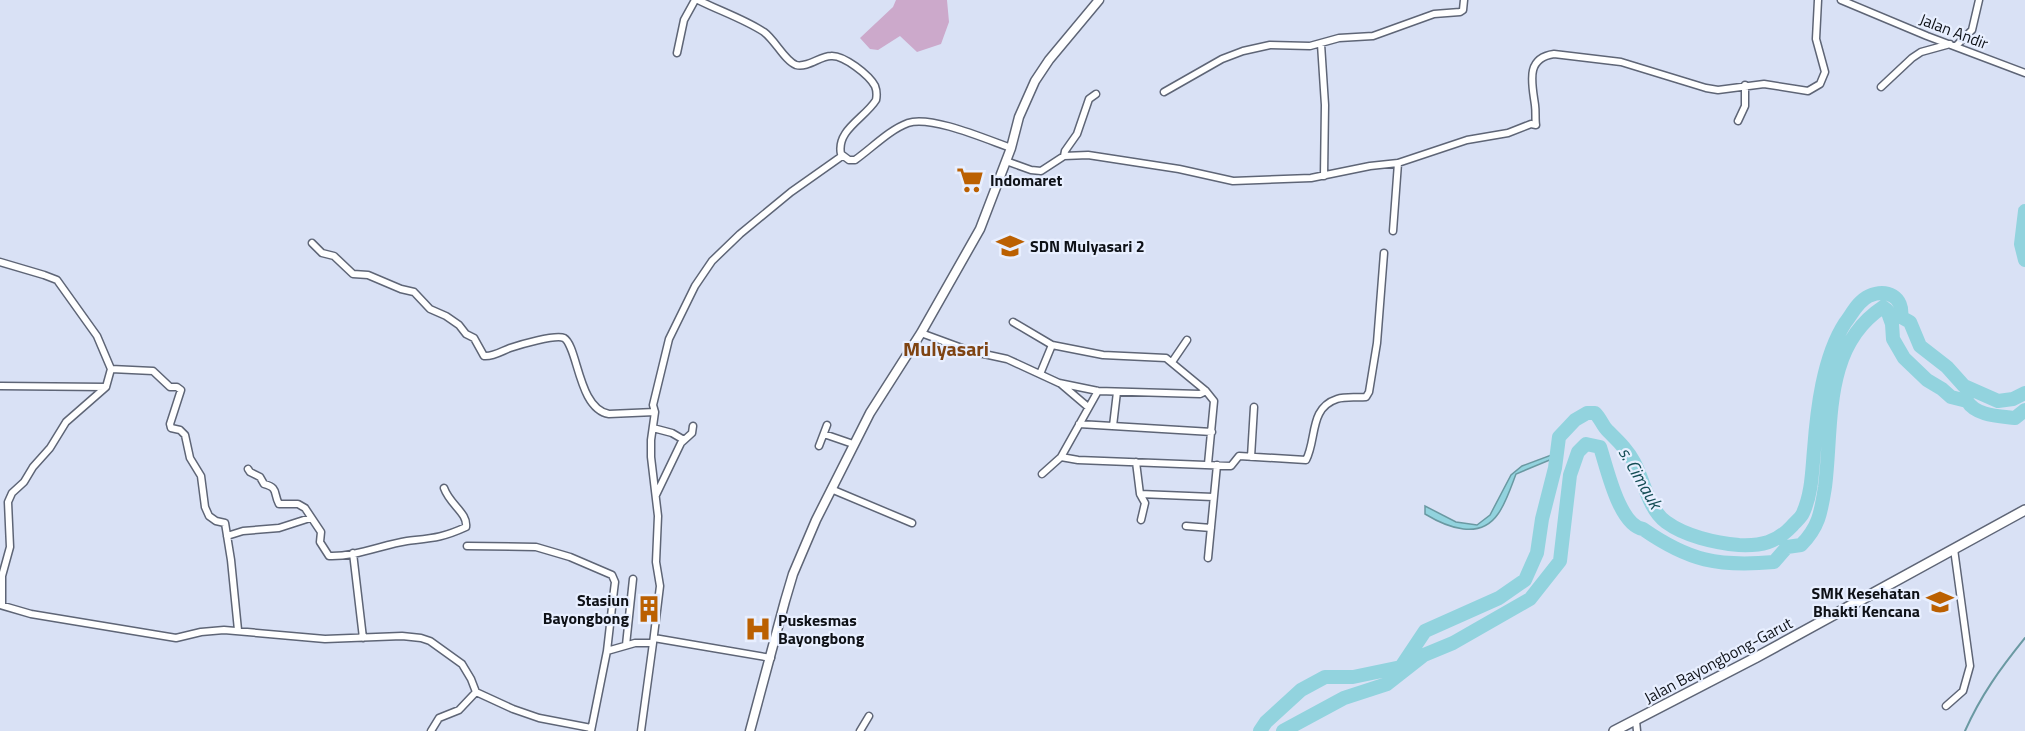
<svg xmlns="http://www.w3.org/2000/svg" width="2025" height="731" font-family="'Titillium Web',sans-serif">
  <style>
    .green { fill: #cca9cb }
    .water { fill: #92d3de; stroke: #6a99a2; stroke-width: 1.5 }
    .lines { fill: none; stroke-linecap: round; stroke-linejoin: round }
    .stream { stroke: #6a99a2; stroke-width: 2 }
    .river { stroke: #92d3de; stroke-width: 14 }
    .minor-casing { stroke: #5e6576; stroke-width: 9 }
    .secondary-casing { stroke: #5e6576; stroke-width: 11 }
    .primary-casing { stroke: #5e6576; stroke-width: 12 }
    .minor { stroke: #fff; stroke-width: 6 }
    .secondary { stroke: #fff; stroke-width: 8 }
    .primary { stroke: #fff; stroke-width: 9 }
    .labels { text-anchor: middle; stroke-width: 4.5; stroke-linejoin: round; paint-order: stroke }
    .street-label { font-size: 16px; fill: #0e1117; stroke: #e8efff }
    .poi-label { font-size: 16px; font-weight: bold; fill: #0e1117; stroke: #e8efff; text-anchor: start }
    .water-label { font-size: 18px; font-style: italic; fill: #134c54; stroke: #e8efff }
    .quarter-label { font-size: 20px; font-weight: bold; fill: #7f4413; stroke: #e8efff }
  </style>
  <rect width="100%" height="100%" fill="#d9e1f5"/>
  <path class="green" d="M896,0H947L949,22L941,44L917,52L900,36L878,50L870,49L860,38L893,7Z"/>
  <path class="water" d="M1554,454L1555,468L1552,459L1516,474C1511,487 1506,503 1498,514C1480,540 1448,528 1425,514V506L1456,522L1477,525L1490,515L1511,475L1522,466Z"/>
  <g class="lines">
    <path class="stream" d="M1965,731C1981,695 2000,669 2025,638"/>
    <path class="river" d="M2025,211L2021,244L2025,260
      M1260,731L1266,722L1301,690L1325,677H1353L1401,667L1425,631L1499,598L1525,580L1537,553L1542,519L1555,468L1559,437L1575,420L1587,413H1595C1601,419 1603,427 1608,431C1618,441 1627,449 1634,462C1644,480 1648,509 1666,522C1685,536 1715,543 1739,545C1761,546 1776,543 1792,526C1795,522 1801,518 1803,513C1812,493 1812,471 1814,450C1817,410 1823,357 1845,323C1852,314 1858,301 1869,296C1887,288 1904,297 1901,317L1910,322L1920,346L1947,367L1964,386L1998,401L2013,399L2025,393
      M1283,731L1344,698L1387,684L1424,655L1453,643L1530,599L1560,561L1570,475L1578,452L1586,444L1600,447C1607,468 1619,525 1643,529C1689,561 1718,567 1774,562L1787,547L1801,545C1819,527 1821,512 1825,487C1833,425 1822,347 1883,307L1887,310L1892,324L1893,339L1904,358L1927,380L1942,389L1951,397L1967,401C1976,416 1999,416 2015,418L2025,410"/>
    <defs>
      <path id="minor" d="M698,0C720,11 744,19 764,32C775,40 785,61 796,65C808,68 820,56 831,56C844,55 869,75 875,86C877,91 877,95 876,100C865,118 836,130 841,154L849,160H855C872,148 889,130 908,123C931,115 988,140 1011,148
        M1841,0L1927,36L2025,73
        M1321,44L1325,105L1324,176
        M1956,46L1972,30L1979,0
        M677,53L684,20L695,0
        M1881,87L1912,58L1921,52L1950,44
        M1164,92L1222,59L1243,51L1270,45L1310,46L1339,38L1373,36L1434,14L1460,12L1463,10L1464,0
        M1738,121L1745,106V85
        M1064,156L1065,151L1077,134L1089,99L1096,94
        M1006,161L1031,170L1041,171L1064,156L1088,155L1179,169L1233,181L1311,178L1370,166L1398,163L1467,140L1508,133L1531,124L1536,125C1535,119 1536,112 1535,105C1532,83 1525,58 1554,54L1621,62L1706,88L1718,90L1764,84L1808,91L1820,84L1825,72L1816,39L1818,0
        M1393,231L1398,163
        M312,243L322,253L334,256L353,274L368,275L401,289L414,292L430,309L446,316L459,325L466,334L474,338L484,356C493,357 502,351 510,348C519,345 556,334 564,338C578,346 578,409 609,414L655,412
        M0,262L44,275L57,280L97,336L111,369L106,387L0,386
        M921,333L970,351L1007,359L1059,383L1098,391L1200,394L1206,391L1166,358L1103,355L1052,345L1013,322
        M1172,362L1187,340
        M111,369L153,371L170,387H177L181,390L170,424L171,428L180,430L185,435L190,458L201,476L205,507L209,516L216,521L225,523L231,560L238,630
        M1040,374L1052,345
        M1061,384L1088,407
        M1206,391L1214,401L1208,464
        M1079,424L1212,432
        M1113,426L1117,392
        M653,428L672,433L684,440
        M824,434L853,444
        M819,446L827,425
        M1061,457L1078,460L1231,466L1239,456L1306,460C1317,439 1309,408 1337,399C1346,396 1357,398 1366,397L1369,392L1377,343L1384,253
        M1251,457L1254,407
        M1136,462L1140,494L1145,503L1141,520
        M248,469L250,472L260,477L264,484C279,488 273,493 279,504H298L305,508L321,532L320,542L329,556C355,557 382,545 407,541C432,538 442,538 466,527C468,513 450,505 444,488
        M1042,474L1061,457L1098,391
        M831,489L912,523
        M1140,494L1213,497
        M656,495L681,443L692,433L693,426
        M1186,526L1211,528
        M227,536L243,531L279,528L310,518
        M467,546L536,547L570,557L612,575L615,582L614,590L607,651
        M353,553L363,638
        M1208,558L1217,465
        M0,605L31,614L176,638L201,632L224,630L325,639L402,636L421,638L430,641L462,664L471,679L476,692L459,710L439,718L431,731
        M2,605V576L10,547L8,502L12,493L24,482L33,467L50,448L66,422L106,387
        M654,638L771,658
        M626,645L633,579
        M476,692L513,709L539,718L591,728
        M1946,706L1963,691L1970,666L1954,549
        M1636,721L1637,731
        M591,731L607,651L635,643H653L660,586L656,562L658,516L651,457V440L655,412L653,405L669,339L695,286L712,261L740,234L791,192L842,156
        M641,731L653,643
        M860,731L869,716"/>
      <path id="secondary" d="M750,731L785,601L793,574L816,520L870,413L921,333L980,229L1011,148L1019,117L1035,81L1049,60L1099,0"/>
      <path id="primary" d="M1614,731L1755,658L2025,510"/>
    </defs>
    <use href="#minor" class="minor-casing"/>
    <use href="#secondary" class="secondary-casing"/>
    <use href="#primary" class="primary-casing"/>
    <use href="#minor" class="minor"/>
    <use href="#secondary" class="secondary"/>
    <use href="#primary" class="primary"/>
  </g>
  <defs>
    <symbol id="supermarket-bare" viewBox="-9 -9 18 18"><path d="M-6-5.5h2.5l.6 2H6L4.5 2H-2.5L-4.4-4H-6ZM-1.5 3.2a1.3 1.3 0 1 0 .1 0ZM3 3.2a1.3 1.3 0 1 0 .1 0Z" fill="#bb6001" stroke="#e8efff" stroke-width="2.5" paint-order="stroke"/></symbol>
    <symbol id="school-bare" viewBox="-9 -9 18 18"><path d="M0-5L7-2L0 1L-7-2ZM-4 1L0 2.5L4 1V4Q0 6-4 4Z" fill="#bb6001" stroke="#e8efff" stroke-width="2.5" paint-order="stroke"/></symbol>
    <symbol id="building-bare" viewBox="-9 -9 18 18"><path d="M-4-6H4V6H1V3H-1V6H-4ZM-2.5-4.3h1.7v1.8h-1.7ZM.8-4.3h1.7v1.8H.8ZM-2.5-1h1.7V.8h-1.7ZM.8-1h1.7V.8H.8Z" fill="#bb6001" stroke="#e8efff" stroke-width="2.5" paint-order="stroke"/></symbol>
    <symbol id="hospital-bare" viewBox="-9 -9 18 18"><path d="M-5-5h3v3.5h4V-5h3V5h-3V1.5h-4V5h-3Z" fill="#bb6001" stroke="#e8efff" stroke-width="2.5" paint-order="stroke"/></symbol>
  </defs>
  <g fill-rule="evenodd">
    <use href="#supermarket-bare" x="951" y="161" width="38" height="38"/>
    <use href="#school-bare" x="991" y="227" width="38" height="38"/>
    <use href="#school-bare" x="1921" y="583" width="38" height="38"/>
    <use href="#building-bare" x="630" y="590" width="38" height="38"/>
    <use href="#hospital-bare" x="739" y="610" width="38" height="38"/>
  </g>
  <g class="labels">
    <g class="street-label">
      <text transform="translate(1954 31) rotate(21)" y="6">Jalan Andir</text>
      <text transform="translate(1718 660) rotate(-28)" y="6">Jalan Bayongbong-Garut</text>
    </g>
    <g class="poi-label">
      <text x="990" y="186">Indomaret</text>
      <text x="1030" y="252">SDN Mulyasari 2</text>
      <text x="1920" y="599" text-anchor="end">SMK Kesehatan<tspan x="1920" dy="18">Bhakti Kencana</tspan></text>
      <text x="629" y="606" text-anchor="end">Stasiun<tspan x="629" dy="18">Bayongbong</tspan></text>
      <text x="778" y="626">Puskesmas<tspan x="778" dy="18">Bayongbong</tspan></text>
    </g>
    <g class="water-label">
      <text transform="translate(1640 478) rotate(60)" y="6">s. Cimauk</text>
    </g>
    <g class="quarter-label">
      <text x="946" y="356">Mulyasari</text>
    </g>
  </g>
</svg>
